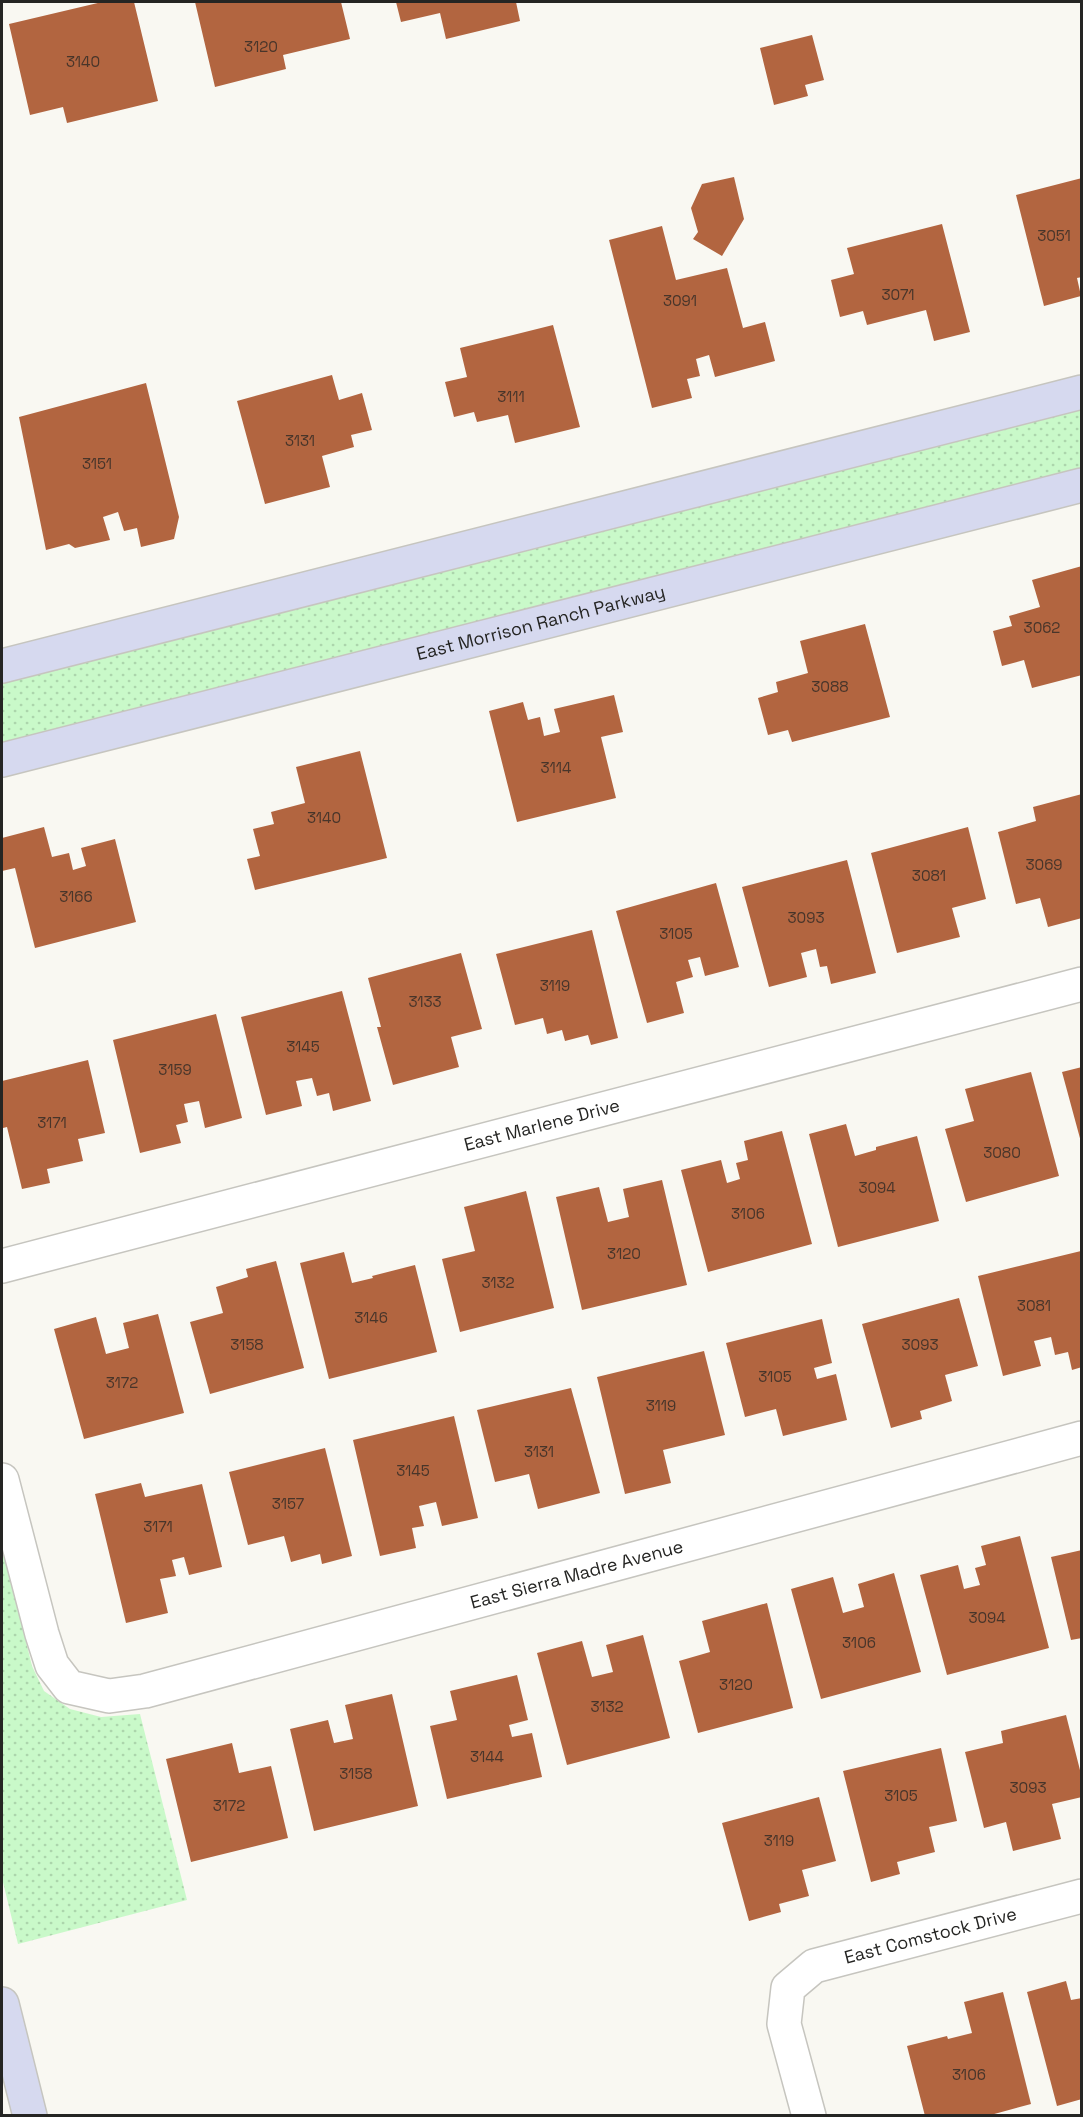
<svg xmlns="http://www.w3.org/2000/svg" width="1083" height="2117" font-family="'Space Grotesk',sans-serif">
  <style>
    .park { fill: url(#park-dots) }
    .building { fill: #b26540 }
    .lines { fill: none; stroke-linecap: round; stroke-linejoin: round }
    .street-casing { stroke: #c6c5bf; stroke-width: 36 }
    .secondary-casing { stroke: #c6c5bf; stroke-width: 36 }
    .street { stroke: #fff; stroke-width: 33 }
    .secondary { stroke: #d6d9ef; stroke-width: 33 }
    .labels { text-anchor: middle; stroke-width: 6; stroke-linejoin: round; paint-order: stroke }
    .number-label { font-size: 15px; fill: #48352a }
    .street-label { font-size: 18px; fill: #252523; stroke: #fff }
  </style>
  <defs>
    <pattern id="park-dots" width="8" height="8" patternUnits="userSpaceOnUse" patternTransform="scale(1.5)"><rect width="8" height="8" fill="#c9f9c9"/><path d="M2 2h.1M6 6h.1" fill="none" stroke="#acd5ac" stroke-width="1.8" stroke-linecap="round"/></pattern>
  </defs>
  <rect width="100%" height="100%" fill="#f9f8f2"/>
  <path class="park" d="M1081,404V474L2,749V683Z
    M2,1544L32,1666L44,1691L70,1709L101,1717L140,1714L187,1900L18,1944L2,1878Z"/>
  <path class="building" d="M102,2H134L158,101L67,123L63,107L30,115L9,24Z
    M195,2H341L350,39L283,55L286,69L215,87Z
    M396,2H516L520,21L446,39L440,13L401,22Z
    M812,35L824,80L805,85L808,96L774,105L760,48Z
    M734,177L744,219L722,256L693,239L698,232L691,208L702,184Z
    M1082,178V277L1077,278L1081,296L1044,306L1016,195Z
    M942,224L970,332L934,341L926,310L867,325L863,311L840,317L831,280L854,274L847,248Z
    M662,226L676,280L727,268L743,328L765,322L775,361L715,377L709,355L696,359L700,376L687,379L692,398L652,408L609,240Z
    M553,325L580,427L515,443L508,415L477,422L474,412L454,417L445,382L467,377L460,348Z
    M332,375L339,400L362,393L372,430L351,435L354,447L322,456L330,487L265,504L237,401Z
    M146,383L179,517L174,539L141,547L137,528L124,531L118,512L103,517L110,540L75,548L69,544L46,550L19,417Z
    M1082,566V675L1032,688L1024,660L1002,666L993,631L1012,626L1009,616L1040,607L1032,580Z
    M865,624L890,717L792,742L788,730L768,735L758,698L778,692L776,682L808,673L800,641Z
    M614,695L623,732L601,737L616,798L517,822L489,711L523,702L528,720L540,717L544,736L560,732L554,709Z
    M360,751L387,858L255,890L247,859L260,856L253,829L274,824L271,812L305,803L296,767Z
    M1082,794V918L1048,927L1040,898L1016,904L998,832L1036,821L1033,807Z
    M44,827L52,857L69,853L73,870L86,866L81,848L115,839L136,922L35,948L15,868L2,871V838Z
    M968,827L986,899L952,908L960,937L897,953L871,853Z
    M847,860L876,973L831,984L827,966L820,967L816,949L801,953L807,977L769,987L742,887Z
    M716,883L739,967L705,976L700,957L688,960L693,977L676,982L684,1013L647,1023L616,911Z
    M592,930L618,1038L591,1045L588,1035L565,1041L562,1030L547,1034L543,1018L515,1025L496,954Z
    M461,953L482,1029L451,1037L459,1067L393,1085L377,1027H381L368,978Z
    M342,991L371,1101L333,1111L329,1093L317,1096L312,1078L296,1081L302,1106L266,1115L241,1017Z
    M216,1014L242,1118L205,1128L199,1101L184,1104L188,1122L176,1125L181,1143L140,1153L113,1040Z
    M88,1060L105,1133L78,1139L83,1161L47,1169L50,1183L22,1189L7,1127L3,1128L2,1120V1081Z
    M1082,1067V1142H1081L1062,1072Z
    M1031,1072L1059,1176L966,1202L945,1129L974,1121L965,1089Z
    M846,1124L855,1156L876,1150V1147L917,1136L939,1221L838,1247L809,1134Z
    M782,1131L812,1244L708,1272L681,1170L721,1160L727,1183L740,1179L736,1163L748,1160L744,1141Z
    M662,1180L687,1285L582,1310L556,1197L599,1187L608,1222L629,1217L623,1189Z
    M526,1191L554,1308L460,1332L442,1259L475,1251L464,1207Z
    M1081,1251L1082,1367L1072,1370L1068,1352L1055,1355L1051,1337L1034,1341L1041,1366L1003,1376L978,1276Z
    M344,1252L352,1283L373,1278L372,1276L415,1265L437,1352L329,1379L300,1263Z
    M276,1261L304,1368L210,1394L190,1322L223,1313L216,1287L248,1277L246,1269Z
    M959,1298L978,1366L945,1375L952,1401L920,1411L922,1419L891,1428L862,1324Z
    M158,1314L184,1413L84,1439L54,1329L96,1317L106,1354L129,1348L123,1323Z
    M822,1319L832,1363L814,1368L817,1379L836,1374L847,1420L783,1436L776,1409L745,1417L726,1343Z
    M704,1351L725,1435L663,1450L671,1483L625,1494L597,1377Z
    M571,1388L600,1493L538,1509L529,1474L495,1482L477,1410Z
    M454,1416L478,1518L442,1526L436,1502L419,1506L424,1526L412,1528L416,1548L380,1556L353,1440Z
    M325,1448L352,1556L322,1564L320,1554L291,1562L284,1536L248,1545L229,1472Z
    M141,1483L145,1497L202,1484L222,1567L189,1575L184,1557L172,1560L176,1576L160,1579L168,1613L126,1623L95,1494Z
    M1020,1536L1049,1648L947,1675L920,1575L958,1565L964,1589L980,1585L975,1568L986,1565L981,1546Z
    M1082,1550V1638L1071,1640L1051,1557Z
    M894,1573L921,1672L821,1699L791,1589L833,1577L843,1613L864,1607L858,1584Z
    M767,1603L793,1708L698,1733L679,1661L710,1652L702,1621Z
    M643,1635L670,1738L567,1765L537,1653L582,1641L592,1677L613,1672L606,1645Z
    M517,1675L528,1720L509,1725L512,1737L532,1733L542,1777L447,1799L430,1726L457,1720L450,1691Z
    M392,1694L418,1806L314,1831L290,1729L328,1720L334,1743L353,1739L345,1705Z
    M1066,1715L1082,1778V1797L1052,1804L1061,1839L1013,1851L1006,1822L984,1828L965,1752L1003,1743L1001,1731Z
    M232,1743L239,1773L271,1766L288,1838L191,1862L166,1759Z
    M941,1748L957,1821L929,1827L935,1852L897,1862L900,1874L871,1882L843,1771Z
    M819,1797L836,1861L802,1870L809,1896L779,1904L781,1912L749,1921L722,1823Z
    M1066,1981L1071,2000L1082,1998V2099L1057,2106L1027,1992Z
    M1003,1992L1031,2104L987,2116H925L907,2046L947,2036L948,2039L972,2033L964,2002Z"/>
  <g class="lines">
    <defs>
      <g id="street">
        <path id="s1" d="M2,1266L1082,984"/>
        <path id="s2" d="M2,1480L42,1634L52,1665L69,1687L109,1696L145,1691L1082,1438"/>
        <path id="s3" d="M809,2116L784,2024L788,1988L814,1966L1082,1896"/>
      </g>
      <g id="secondary">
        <path d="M2,666L1082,392"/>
        <path id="s4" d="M2,760L1082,485"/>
        <path d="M2,2004L30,2116"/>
      </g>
    </defs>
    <use href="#street" class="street-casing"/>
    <use href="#secondary" class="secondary-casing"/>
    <use href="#street" class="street"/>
    <use href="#secondary" class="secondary"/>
  </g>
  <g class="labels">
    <g class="number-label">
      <text x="261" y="52">3120</text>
      <text x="83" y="67">3140</text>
      <text x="1054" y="241">3051</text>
      <text x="898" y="300">3071</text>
      <text x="680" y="306">3091</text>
      <text x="511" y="402">3111</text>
      <text x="300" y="446">3131</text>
      <text x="97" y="469">3151</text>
      <text x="1042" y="633">3062</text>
      <text x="830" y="692">3088</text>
      <text x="556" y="773">3114</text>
      <text x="324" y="823">3140</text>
      <text x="1044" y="870">3069</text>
      <text x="929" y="881">3081</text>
      <text x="76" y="902">3166</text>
      <text x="806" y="923">3093</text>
      <text x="676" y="939">3105</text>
      <text x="555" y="991">3119</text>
      <text x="425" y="1007">3133</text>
      <text x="303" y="1052">3145</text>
      <text x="175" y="1075">3159</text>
      <text x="52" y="1128">3171</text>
      <text x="1002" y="1158">3080</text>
      <text x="877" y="1193">3094</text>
      <text x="748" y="1219">3106</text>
      <text x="624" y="1259">3120</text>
      <text x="498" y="1288">3132</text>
      <text x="1034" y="1311">3081</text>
      <text x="371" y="1323">3146</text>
      <text x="247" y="1350">3158</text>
      <text x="920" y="1350">3093</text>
      <text x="775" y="1382">3105</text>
      <text x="122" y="1388">3172</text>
      <text x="661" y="1411">3119</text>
      <text x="539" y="1457">3131</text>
      <text x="413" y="1476">3145</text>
      <text x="288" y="1509">3157</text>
      <text x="158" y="1532">3171</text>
      <text x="987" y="1623">3094</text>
      <text x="859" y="1648">3106</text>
      <text x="736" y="1690">3120</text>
      <text x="607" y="1712">3132</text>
      <text x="487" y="1762">3144</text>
      <text x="356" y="1779">3158</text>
      <text x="1028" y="1793">3093</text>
      <text x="901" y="1801">3105</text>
      <text x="229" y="1811">3172</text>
      <text x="779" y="1846">3119</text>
      <text x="969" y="2080">3106</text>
    </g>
    <g class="street-label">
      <text dy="6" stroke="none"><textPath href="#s4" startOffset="556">East Morrison Ranch Parkway</textPath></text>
      <text dy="6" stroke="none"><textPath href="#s1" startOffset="558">East Marlene Drive</textPath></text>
      <text dy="6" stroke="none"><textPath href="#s2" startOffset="744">East Sierra Madre Avenue</textPath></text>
      <text dy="6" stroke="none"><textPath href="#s3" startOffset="286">East Comstock Drive</textPath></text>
    </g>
  </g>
  <rect width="1083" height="2117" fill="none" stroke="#252523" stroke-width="6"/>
</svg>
